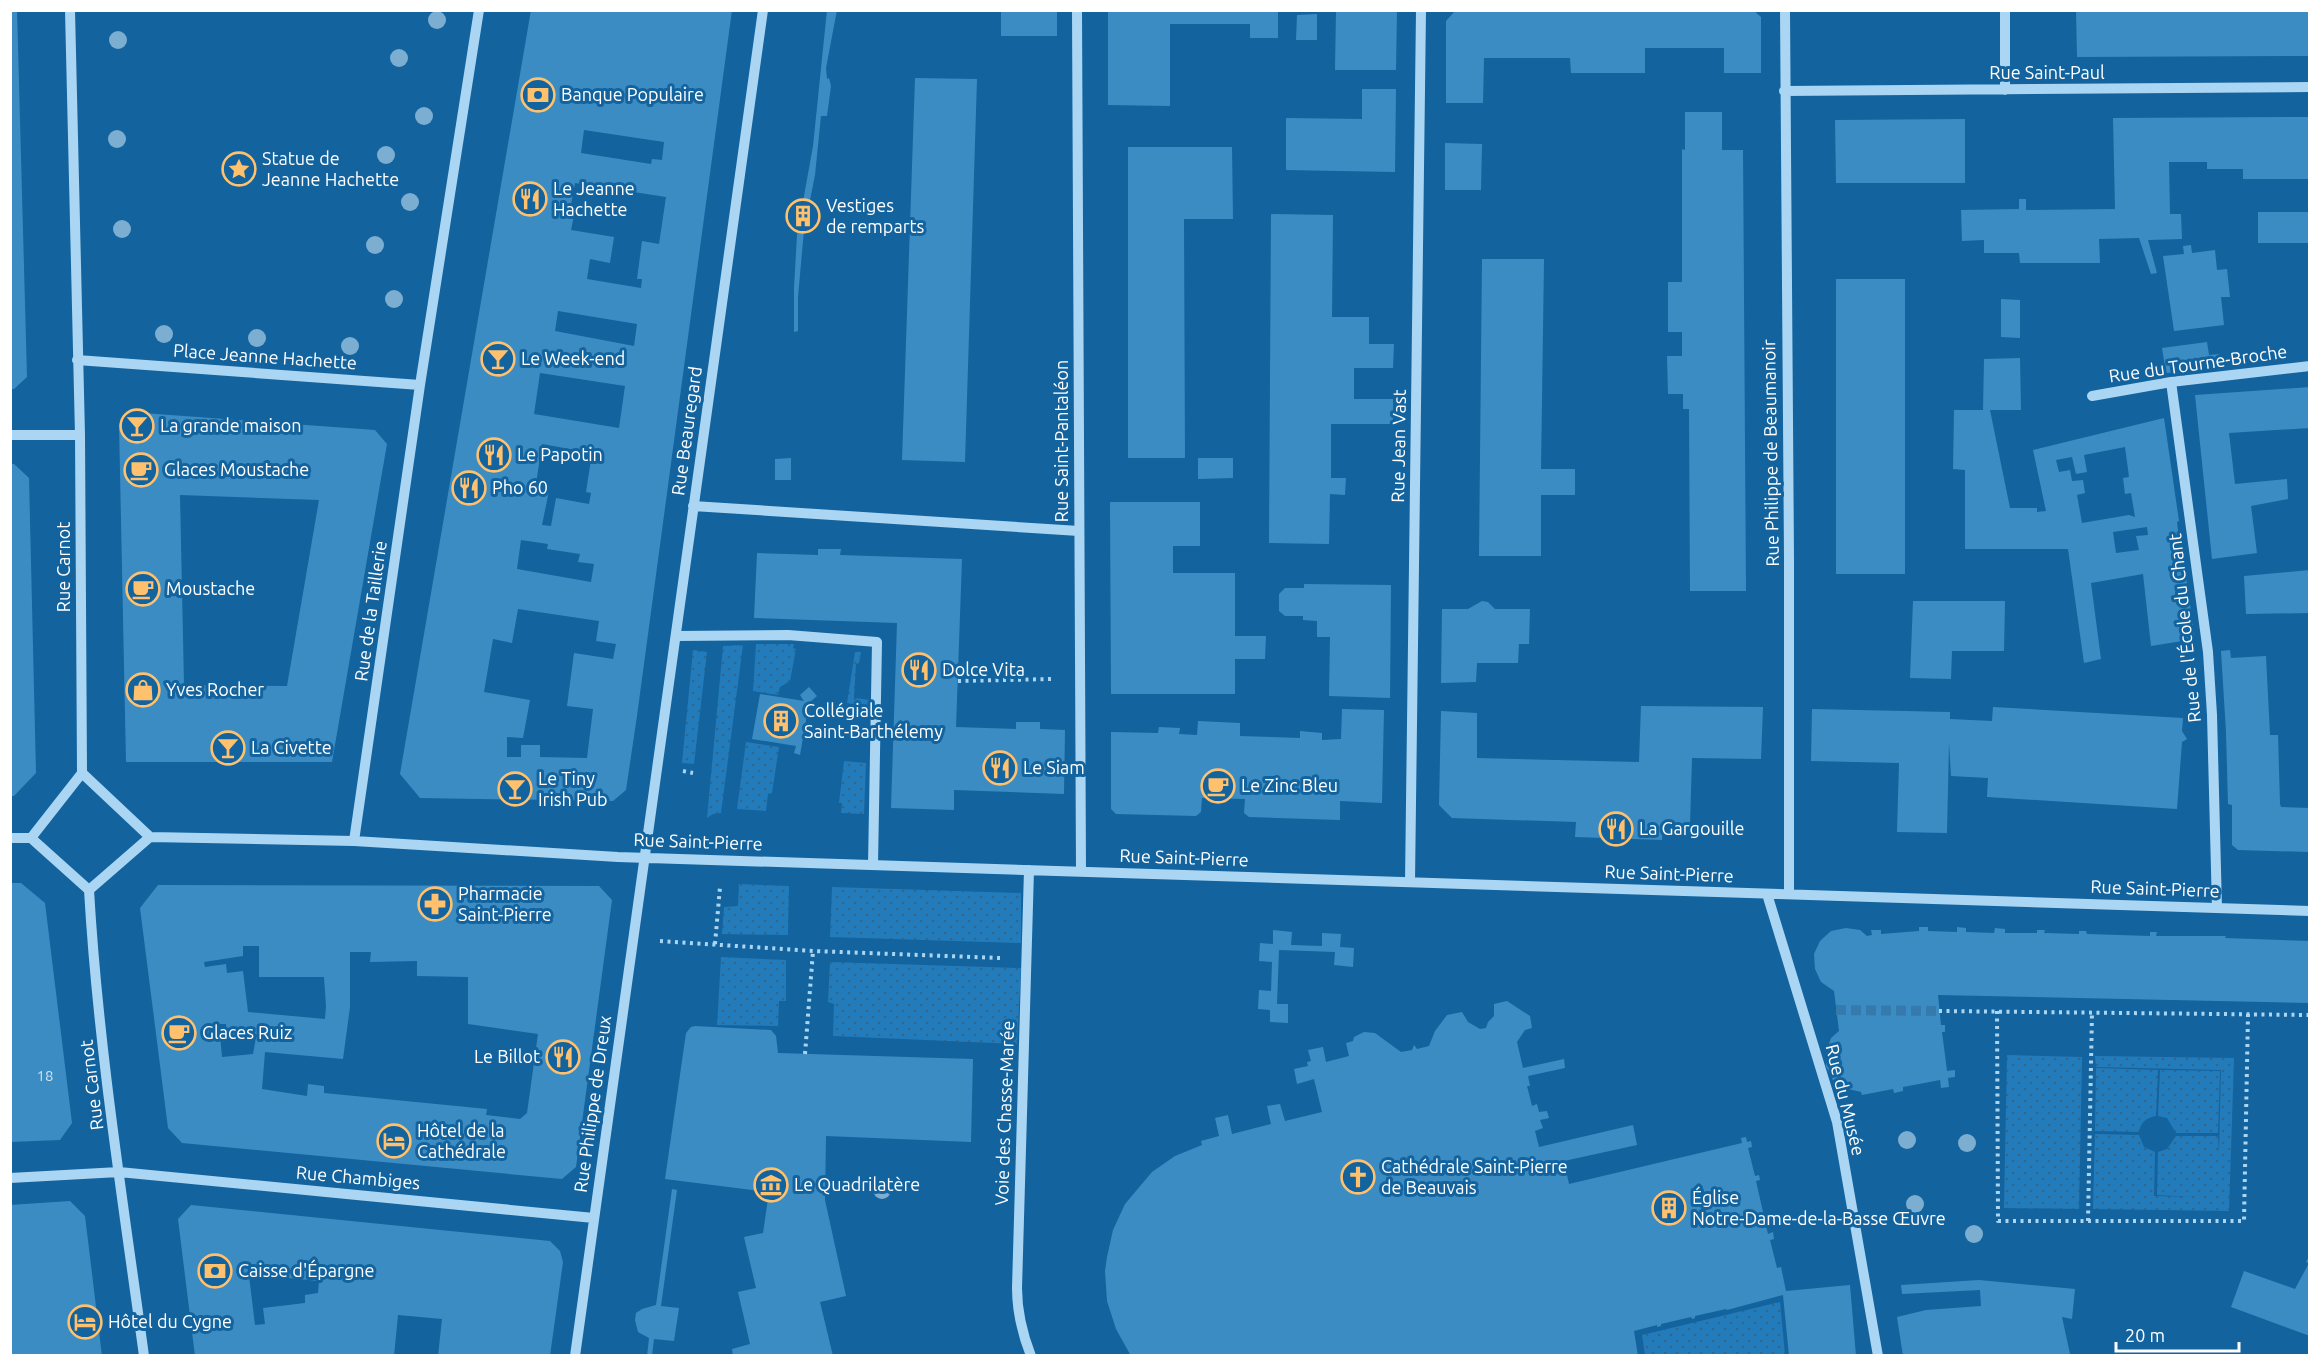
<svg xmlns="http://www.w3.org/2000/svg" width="2320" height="1366" font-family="Ubuntu,sans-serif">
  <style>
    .grass { fill: url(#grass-dots) }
    .building { fill: #3c8cc4; fill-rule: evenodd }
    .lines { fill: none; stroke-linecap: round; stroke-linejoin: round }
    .minor-tunnel { stroke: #367aad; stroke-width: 10; stroke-dasharray: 10 5; stroke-linecap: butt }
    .path { stroke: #aad6f4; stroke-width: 4; stroke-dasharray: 3 4.5; stroke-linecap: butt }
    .minor { stroke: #aad6f4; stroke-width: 10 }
    .tree { fill: #7caed2 }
    .labels { text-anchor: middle; stroke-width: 6; stroke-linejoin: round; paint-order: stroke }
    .number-label { font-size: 15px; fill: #cee2f0 }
    .street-label { font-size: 18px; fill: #fff; stroke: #13639e }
    .poi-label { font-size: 18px; fill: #fff; stroke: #13639e; text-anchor: start }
  </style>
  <defs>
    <pattern id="grass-dots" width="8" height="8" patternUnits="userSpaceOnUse" patternTransform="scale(1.5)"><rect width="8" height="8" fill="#227cbb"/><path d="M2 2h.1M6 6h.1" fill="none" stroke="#356689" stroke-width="1.8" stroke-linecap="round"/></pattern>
  </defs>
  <rect width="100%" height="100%" fill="#13639e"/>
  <path class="grass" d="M756,644H794L793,648L796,649L790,681L780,687L778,695L753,691Z
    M743,645L721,813L713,814L707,818L723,646Z
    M693,650L707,652L694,764L682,763Z
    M855,652H861L859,663L856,664L854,698L871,700V707L847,703Z
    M746,742L779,747L772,793L768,794L766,811L737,809Z
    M844,761L866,763L864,814L841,813L842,803H839Z
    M739,884L789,886L788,935L722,934L724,907L738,906Z
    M832,887L1021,893V943L830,937Z
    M721,957L786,960V1001H779L778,1026L717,1025Z
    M830,962L1021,968L1017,1044L833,1036L834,1004L828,1002Z
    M2007,1055L2082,1057L2079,1209L2004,1208Z
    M2095,1056L2234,1058L2229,1211L2093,1209L2095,1134L2139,1135L2144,1147L2155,1152L2154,1196L2193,1197L2157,1195L2158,1152L2167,1149L2176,1136H2218L2219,1153L2221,1070L2096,1067Z
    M2096,1068L2158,1070L2156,1116C2146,1118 2141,1122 2139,1132L2095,1131Z
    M2160,1070L2220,1071L2218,1133H2176L2167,1118L2158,1116Z
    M1780,1302L1785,1355H1645L1642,1335Z"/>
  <path class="building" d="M10,10H17L27,377L14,389H10Z
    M531,10H732L637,716L626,790L613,801L420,798L400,774ZM584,130L664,142L662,160L652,159L651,164L581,153ZM575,183L666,197L659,244L642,241L637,279H642L641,288L587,279L590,259L610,263L614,237L571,230L575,211L570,210ZM558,311L637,324L634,346L555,331ZM540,373L625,386L619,428L534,414ZM542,444L592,453L586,492L591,493L589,504L556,498L551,526L542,525L550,486L536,484ZM521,540L548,544L547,549L580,554L578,562L594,564L591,582L517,569ZM518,609L599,621L596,641L616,644L613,659L574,653L567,706L593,709L587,758L540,757V745H521V757H507V737L523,738L530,700L484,692L493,639L512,643Z
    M827,10H837L826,68L827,79L829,78L831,86L827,116H821L815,175L804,230L798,297V331L794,332V288L797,235L813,146Z
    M1001,10H1057V36H1001Z
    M1108,10H1278V38H1250V24H1170V106L1108,105Z
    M1336,10H1397L1396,70H1335Z
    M1753,10L1761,17V73H1724V48H1645V73H1571L1570,58H1484L1483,103H1446V21L1455,11Z
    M2076,10H2310V56L2077,57Z
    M1317,14V40H1296L1297,15Z
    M915,78L977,79L965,462L902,460Z
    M1362,89H1396L1395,172L1286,170V118L1362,119Z
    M1685,112H1722V150H1743L1746,591H1690L1689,409H1683V394H1668L1667,356H1682V332H1668V282H1682V149L1685,150Z
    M2310,117V179H2243V169H2207V162H2169L2170,214H2181L2182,239L2148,240L2157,273L2151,274L2139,238L2099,239L2100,263H2020L2019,253H1984V240L1962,241L1961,210L2019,209V199H2026V210L2115,209L2113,118Z
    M1965,119V183H1836L1835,120Z
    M1445,143L1482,144L1481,190H1445Z
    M1128,147H1232L1233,219H1184L1185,458H1128Z
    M2258,212H2310V243H2258Z
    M1271,214L1333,215L1332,317H1369V344H1394L1393,368H1354V399H1393V424H1331V478H1346L1345,495L1330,494L1329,544L1269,543Z
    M2191,245L2192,253L2215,250L2217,270L2227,269L2230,297H2221L2224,325L2174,331L2163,256L2184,254L2183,246Z
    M1482,259H1544L1541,469H1575V495H1541V556H1479Z
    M1836,279H1905V574H1836Z
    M2001,299L2020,300V338L2001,337Z
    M2207,342L2209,355L2219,354L2224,357L2225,369L2166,373L2162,348Z
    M2020,358L2021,410H1990L2010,508H2037V512L2046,511L2033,450L2164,418L2179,521L2177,522L2180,548L2182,549L2195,639L2151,646L2143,574L2091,583L2101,659L2084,663L2068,549H1965V470L1953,469L1954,410H1983L1984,359ZM2125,447L2129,477L2123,478L2125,494L2131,493L2135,517L2129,515L2082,523L2077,495L2085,493L2083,480L2072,481L2070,470L2059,472L2056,460L2072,457L2076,474L2087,472L2084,455ZM2147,527L2148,535L2136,536L2139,550L2116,553L2113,532Z
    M2310,387V428L2229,433L2235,484L2287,479L2288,499L2251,506L2257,553L2212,559L2195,395Z
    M129,412L375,430L387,444L332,762H126L119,424ZM180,495L319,500L287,686L184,685Z
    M791,458V480H775V459Z
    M1198,458H1233V478L1198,479Z
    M10,464H14L29,478L36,773L14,796H10Z
    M1110,502H1200V546H1173V573H1235V636H1266L1265,659H1235V694H1111Z
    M818,549H841L840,555L962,559L956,727L1016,729V722H1040V729L1065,730L1064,794L954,790V810L891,808L897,623L754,618L757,553L818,555Z
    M2310,570V613L2246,614L2244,576Z
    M1304,584L1391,585L1390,698L1329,696L1330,637H1317V621L1303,620V616H1285L1279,611V594L1285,588H1304Z
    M1482,601L1488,602L1495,609H1530L1529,644H1519L1518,663H1477L1476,682L1441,683L1442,609H1468Z
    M1913,601H2005L2004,651H1952L1951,679L1910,678Z
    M2230,650L2231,658L2266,656L2270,735H2278L2280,804L2281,807L2310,808V852L2238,850L2232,845V805L2228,804L2226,732L2221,651Z
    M809,687L817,696L809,703L800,755L794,753L796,746L752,739L760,694L804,701L800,695Z
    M1641,706L1763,707L1761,759L1692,758L1690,825L1663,824L1662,840L1575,837L1576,822L1452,818L1439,805L1441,711L1477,713V758L1639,762Z
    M1993,707L2183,718L2182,731L2187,739L2182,742L2177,809L1987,797L1988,778L1951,776L1949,742L1947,833L1897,832L1899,763L1811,761L1812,709L1950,712V719L1992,721Z
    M1342,709L1384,710L1382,803L1340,801V820L1249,817L1244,813L1245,799L1202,798L1201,812L1196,816L1116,814L1111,809V732L1158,733L1159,727L1180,728L1179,734L1197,735L1198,721L1240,723V736L1300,738V731L1322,733V740L1341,739Z
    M10,883H21L45,903L72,1123L60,1140L10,1142Z
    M158,885L599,886L612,900L576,1167L562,1179L182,1143L168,1128L140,908ZM243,946H259V977H324L326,1006L325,1019L248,1012L243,971L227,973L226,964L205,967L204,962L243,956ZM350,952H371L370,962L417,961V976L468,977V1024L538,1034L527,1113L520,1119L486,1115L487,1109L324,1093V1086L308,1084L307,1096L262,1089L265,1052L343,1059L350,1007ZM219,1024H226L227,1036L267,1034L266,1036L256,1037L253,1054L222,1057Z
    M1919,927H1928V931L1957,932V927L1966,928V932L1994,933L1995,928L2005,929V933H2037V930H2045L2044,933L2079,934V931H2086L2087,934L2150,936V932H2157L2156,936H2226L2225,938L2310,941V1003L1938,995L1941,1025H1945V1032H1942L1947,1071L1955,1070V1077L1948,1078L1949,1087L1941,1088L1940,1080L1903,1087V1091L1894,1093L1893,1089L1862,1095L1861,1092L1844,1088L1833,1080L1826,1066V1052L1831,1038L1839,1031L1834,991L1821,982L1815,969L1814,954L1820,941L1831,931L1846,928L1860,930L1867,936L1872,935L1871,930H1881V934L1919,931Z
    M1273,930L1292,932L1291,945L1322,946V933L1341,934L1340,947L1354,948L1353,967L1334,965L1335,952L1279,950L1277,1004H1288V1023L1270,1022V1010L1258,1009L1259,990L1271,991L1272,962L1259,961L1260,943L1273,944Z
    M1507,1001L1530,1016L1532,1028L1525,1030L1517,1042L1523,1068L1564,1059L1565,1068L1528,1076L1530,1086H1527L1532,1106L1537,1104L1539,1112L1547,1111L1549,1118L1540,1120L1543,1128L1535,1131L1539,1147L1633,1125L1637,1145L1564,1161L1569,1184L1742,1143L1741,1138L1746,1137L1747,1142L1751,1141L1752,1147L1748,1148L1755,1176L1759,1175L1760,1180L1756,1181L1768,1234L1773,1232L1774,1239L1770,1240L1777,1268L1781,1267L1786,1291L1850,1285L1856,1356H1789L1783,1295L1727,1310L1726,1309L1695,1316V1318L1692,1319L1691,1317L1661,1324V1326L1657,1327V1325L1634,1331L1638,1356H1131L1116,1329L1107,1301L1105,1271L1107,1257L1113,1230L1125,1204L1152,1172L1175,1156L1202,1145L1201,1141L1219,1136L1215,1118L1228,1115L1232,1134L1271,1124L1267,1106L1280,1104L1285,1121L1322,1112L1314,1079L1297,1084L1294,1069L1308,1066L1307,1062L1311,1061L1308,1050L1323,1047L1326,1062L1349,1056L1346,1043L1353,1041L1354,1037L1364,1032L1375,1033L1401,1052L1412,1050L1414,1045L1417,1049L1429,1046L1435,1031L1447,1015L1462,1012L1468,1022L1480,1029L1486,1028L1488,1022L1494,1016V1004Z
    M695,1026L771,1030L776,1036L778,1053L973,1059L971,1142L826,1136L825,1200L846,1296L820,1302L833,1356H733L732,1349L750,1344L738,1292L756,1288L744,1237L763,1233L769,1192L665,1179L686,1033L691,1027Z
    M672,1189L677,1190L661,1306L679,1308L674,1341L654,1339L652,1356H647L649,1338L638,1332L635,1320L636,1313L642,1309L656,1305Z
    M70,1201L85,1216L102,1356H10V1205Z
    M191,1205L550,1241L560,1251L563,1262L550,1356H438L442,1319L398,1315L394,1356H195L178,1219ZM280,1267L279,1277L319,1281L318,1293L305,1295V1303L263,1308L265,1324L255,1325L248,1268Z
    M2310,1255V1336L2231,1307L2244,1271L2295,1289L2309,1263L2306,1262Z
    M1979,1280L2075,1289L2072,1319L2062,1317L2070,1354L1903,1356L1897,1317L1926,1310L1981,1306L1980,1290L1902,1294L1901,1285Z"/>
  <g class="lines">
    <path class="minor-tunnel" d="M1836,1010L1939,1011"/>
    <path class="path" d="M958,681L1053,679
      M683,771L693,773
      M660,941L813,951L1000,958
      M715,944L720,887
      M1939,1011L2310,1015
      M1997,1011L1998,1221H2244L2248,1014
      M805,1054L813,951
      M2088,1221L2092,1012"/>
    <path class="minor" d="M70,10L80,435L82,773
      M1077,10L1081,871
      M1785,10L1789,559V894
      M2005,90V10
      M1784,91L2310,87
      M77,360L420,385
      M2171,382L2208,652L2212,715L2217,908
      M2092,396L2171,382L2310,366
      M10,435H80
      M693,506L1079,531
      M676,636L788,635L877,642L873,865
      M82,773L150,837L354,841L618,857L2310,911
      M10,838H31L82,773
      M31,838L89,890
      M354,841L420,385L479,10
      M1029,870L1017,1288C1017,1313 1022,1333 1031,1356
      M1410,882L1421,10
      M1767,894L1837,1122L1878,1356
      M10,1178L119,1172L594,1218
      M144,1356C123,1201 98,1046 89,890L150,837
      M575,1356L763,10"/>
  </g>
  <g class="tree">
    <circle cx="437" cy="20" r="9"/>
    <circle cx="118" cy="40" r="9"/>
    <circle cx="399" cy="58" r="9"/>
    <circle cx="424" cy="116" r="9"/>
    <circle cx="117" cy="139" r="9"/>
    <circle cx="386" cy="155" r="9"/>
    <circle cx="410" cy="202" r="9"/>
    <circle cx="122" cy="229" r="9"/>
    <circle cx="375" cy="245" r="9"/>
    <circle cx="394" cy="299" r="9"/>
    <circle cx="164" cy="334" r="9"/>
    <circle cx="257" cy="338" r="9"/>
    <circle cx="350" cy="346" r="9"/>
    <circle cx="1907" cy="1140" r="9"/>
    <circle cx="1967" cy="1143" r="9"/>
    <circle cx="882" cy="1190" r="9"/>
    <circle cx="1915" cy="1204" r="9"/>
    <circle cx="1974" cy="1234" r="9"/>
  </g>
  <defs>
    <symbol id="bank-ring" viewBox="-11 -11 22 22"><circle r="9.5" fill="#13639e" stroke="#ffc16d" stroke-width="1.5"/><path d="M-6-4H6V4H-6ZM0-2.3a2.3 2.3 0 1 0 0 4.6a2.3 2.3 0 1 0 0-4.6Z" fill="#ffc16d"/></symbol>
    <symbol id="sight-ring" viewBox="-11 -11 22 22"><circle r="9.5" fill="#13639e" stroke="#ffc16d" stroke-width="1.5"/><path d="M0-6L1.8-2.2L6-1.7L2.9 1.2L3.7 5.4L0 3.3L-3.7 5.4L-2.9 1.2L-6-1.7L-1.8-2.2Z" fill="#ffc16d"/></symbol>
    <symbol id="restaurant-ring" viewBox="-11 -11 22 22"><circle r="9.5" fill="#13639e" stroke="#ffc16d" stroke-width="1.5"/><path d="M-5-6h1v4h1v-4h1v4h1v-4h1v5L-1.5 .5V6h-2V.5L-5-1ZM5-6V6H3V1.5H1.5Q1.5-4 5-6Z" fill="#ffc16d"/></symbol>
    <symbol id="building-ring" viewBox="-11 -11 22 22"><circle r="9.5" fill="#13639e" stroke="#ffc16d" stroke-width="1.5"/><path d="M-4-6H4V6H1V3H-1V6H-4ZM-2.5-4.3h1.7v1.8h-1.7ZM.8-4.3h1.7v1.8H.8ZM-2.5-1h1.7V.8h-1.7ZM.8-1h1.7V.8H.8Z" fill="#ffc16d"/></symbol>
    <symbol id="bar-ring" viewBox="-11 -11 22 22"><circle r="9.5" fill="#13639e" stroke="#ffc16d" stroke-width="1.5"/><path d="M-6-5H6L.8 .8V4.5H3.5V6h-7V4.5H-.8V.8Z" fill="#ffc16d"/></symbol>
    <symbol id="cafe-ring" viewBox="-11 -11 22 22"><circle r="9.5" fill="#13639e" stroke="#ffc16d" stroke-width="1.5"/><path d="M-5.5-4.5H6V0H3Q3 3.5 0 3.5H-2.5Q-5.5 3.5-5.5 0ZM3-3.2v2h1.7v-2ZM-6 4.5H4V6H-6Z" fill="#ffc16d"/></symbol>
    <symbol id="shop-ring" viewBox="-11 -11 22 22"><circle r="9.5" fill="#13639e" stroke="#ffc16d" stroke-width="1.5"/><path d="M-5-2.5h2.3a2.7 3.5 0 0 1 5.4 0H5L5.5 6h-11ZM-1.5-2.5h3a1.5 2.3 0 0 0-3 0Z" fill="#ffc16d"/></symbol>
    <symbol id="pharmacy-ring" viewBox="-11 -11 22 22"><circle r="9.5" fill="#13639e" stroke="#ffc16d" stroke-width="1.5"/><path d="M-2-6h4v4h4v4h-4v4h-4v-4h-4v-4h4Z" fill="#ffc16d"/></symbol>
    <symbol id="hotel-ring" viewBox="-11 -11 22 22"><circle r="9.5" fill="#13639e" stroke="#ffc16d" stroke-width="1.5"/><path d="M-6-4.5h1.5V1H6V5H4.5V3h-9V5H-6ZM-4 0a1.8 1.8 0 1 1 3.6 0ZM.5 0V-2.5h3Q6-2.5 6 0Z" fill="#ffc16d"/></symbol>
    <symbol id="church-ring" viewBox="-11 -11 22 22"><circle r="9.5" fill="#13639e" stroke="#ffc16d" stroke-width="1.5"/><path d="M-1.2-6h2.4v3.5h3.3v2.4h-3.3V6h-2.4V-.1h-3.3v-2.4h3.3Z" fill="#ffc16d"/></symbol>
    <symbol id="museum-ring" viewBox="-11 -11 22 22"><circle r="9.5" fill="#13639e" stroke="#ffc16d" stroke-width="1.5"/><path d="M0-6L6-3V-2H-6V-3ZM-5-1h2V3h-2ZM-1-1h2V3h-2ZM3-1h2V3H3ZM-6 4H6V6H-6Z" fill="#ffc16d"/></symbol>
  </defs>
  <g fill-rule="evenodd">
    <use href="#bank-ring" x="519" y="76" width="38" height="38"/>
    <use href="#sight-ring" x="220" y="150" width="38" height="38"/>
    <use href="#restaurant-ring" x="511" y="180" width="38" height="38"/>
    <use href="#building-ring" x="784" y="197" width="38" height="38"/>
    <use href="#bar-ring" x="479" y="340" width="38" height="38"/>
    <use href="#bar-ring" x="118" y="407" width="38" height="38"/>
    <use href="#restaurant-ring" x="475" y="436" width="38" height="38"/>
    <use href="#cafe-ring" x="122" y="451" width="38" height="38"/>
    <use href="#restaurant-ring" x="450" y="469" width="38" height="38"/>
    <use href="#cafe-ring" x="124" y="570" width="38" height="38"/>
    <use href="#restaurant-ring" x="900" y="651" width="38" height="38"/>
    <use href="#shop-ring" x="124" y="671" width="38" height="38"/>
    <use href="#building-ring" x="762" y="702" width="38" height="38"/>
    <use href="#bar-ring" x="209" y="729" width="38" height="38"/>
    <use href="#restaurant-ring" x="981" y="749" width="38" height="38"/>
    <use href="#cafe-ring" x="1199" y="767" width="38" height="38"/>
    <use href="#bar-ring" x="496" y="770" width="38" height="38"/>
    <use href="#restaurant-ring" x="1597" y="810" width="38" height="38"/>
    <use href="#pharmacy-ring" x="416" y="885" width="38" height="38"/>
    <use href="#cafe-ring" x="160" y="1014" width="38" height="38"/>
    <use href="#restaurant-ring" x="544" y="1038" width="38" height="38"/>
    <use href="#hotel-ring" x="375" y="1122" width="38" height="38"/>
    <use href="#church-ring" x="1339" y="1158" width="38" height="38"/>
    <use href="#museum-ring" x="752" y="1166" width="38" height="38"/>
    <use href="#building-ring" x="1650" y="1189" width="38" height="38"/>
    <use href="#bank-ring" x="196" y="1252" width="38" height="38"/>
    <use href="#hotel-ring" x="66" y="1303" width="38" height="38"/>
  </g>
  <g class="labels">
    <g class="number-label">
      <text x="45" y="1081">18</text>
    </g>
    <g class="street-label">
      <text x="2047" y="79">Rue Saint-Paul</text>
      <text transform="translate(265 357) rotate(4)" y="6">Place Jeanne Hachette</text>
      <text transform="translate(2198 364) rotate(-8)" y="6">Rue du Tourne-Broche</text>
      <text transform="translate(687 431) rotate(-82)" y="6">Rue Beauregard</text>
      <text transform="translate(1062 441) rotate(-90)" y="6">Rue Saint-Pantaléon</text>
      <text transform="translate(1399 446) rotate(-89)" y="6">Rue Jean Vast</text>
      <text transform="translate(1771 453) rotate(-91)" y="6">Rue Philippe de Beaumanoir</text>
      <text transform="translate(64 567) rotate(-90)" y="6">Rue Carnot</text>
      <text transform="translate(371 611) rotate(-82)" y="6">Rue de la Taillerie</text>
      <text transform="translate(2185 628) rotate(-96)" y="6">Rue de l'École du Chant</text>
      <text transform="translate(698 842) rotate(2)" y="6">Rue Saint-Pierre</text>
      <text transform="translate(1184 858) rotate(2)" y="6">Rue Saint-Pierre</text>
      <text transform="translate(1669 874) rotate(2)" y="6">Rue Saint-Pierre</text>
      <text transform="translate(2155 889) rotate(2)" y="6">Rue Saint-Pierre</text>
      <text transform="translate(92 1085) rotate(-97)" y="6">Rue Carnot</text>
      <text transform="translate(1845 1100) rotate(76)" y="6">Rue du Musée</text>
      <text transform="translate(593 1104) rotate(-82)" y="6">Rue Philippe de Dreux</text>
      <text transform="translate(1005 1113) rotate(-88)" y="6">Voie des Chasse-Marée</text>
      <text transform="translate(358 1178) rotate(5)" y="6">Rue Chambiges</text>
    </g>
    <g class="poi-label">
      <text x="561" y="101">Banque Populaire</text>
      <text x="262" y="165">Statue de<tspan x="262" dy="21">Jeanne Hachette</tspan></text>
      <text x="553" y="195">Le Jeanne<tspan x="553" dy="21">Hachette</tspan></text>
      <text x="826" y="212">Vestiges<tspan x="826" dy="21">de remparts</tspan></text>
      <text x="521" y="365">Le Week-end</text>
      <text x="160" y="432">La grande maison</text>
      <text x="517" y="461">Le Papotin</text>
      <text x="164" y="476">Glaces Moustache</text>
      <text x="492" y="494">Pho 60</text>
      <text x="166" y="595">Moustache</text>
      <text x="942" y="676">Dolce Vita</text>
      <text x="166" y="696">Yves Rocher</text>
      <text x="804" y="717">Collégiale<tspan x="804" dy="21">Saint-Barthélemy</tspan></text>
      <text x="251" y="754">La Civette</text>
      <text x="1023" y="774">Le Siam</text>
      <text x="538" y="785">Le Tiny<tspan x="538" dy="21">Irish Pub</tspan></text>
      <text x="1241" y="792">Le Zinc Bleu</text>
      <text x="1639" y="835">La Gargouille</text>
      <text x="458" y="900">Pharmacie<tspan x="458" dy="21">Saint-Pierre</tspan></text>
      <text x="202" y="1039">Glaces Ruiz</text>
      <text x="540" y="1063" text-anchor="end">Le Billot</text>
      <text x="417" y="1137">Hôtel de la<tspan x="417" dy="21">Cathédrale</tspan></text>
      <text x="1381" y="1173">Cathédrale Saint-Pierre<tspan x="1381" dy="21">de Beauvais</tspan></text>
      <text x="794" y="1191">Le Quadrilatère</text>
      <text x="1692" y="1204">Église<tspan x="1692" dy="21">Notre-Dame-de-la-Basse Œuvre</tspan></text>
      <text x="238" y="1277">Caisse d'Épargne</text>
      <text x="108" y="1328">Hôtel du Cygne</text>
    </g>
  </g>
  <rect width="2320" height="1366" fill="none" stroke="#ffffff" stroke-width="24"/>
  <path d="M2116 1342v9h123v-9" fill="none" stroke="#ffffff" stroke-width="3"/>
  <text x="2125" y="1342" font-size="18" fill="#ffffff" stroke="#13639e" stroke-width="4.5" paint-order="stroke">20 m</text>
</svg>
